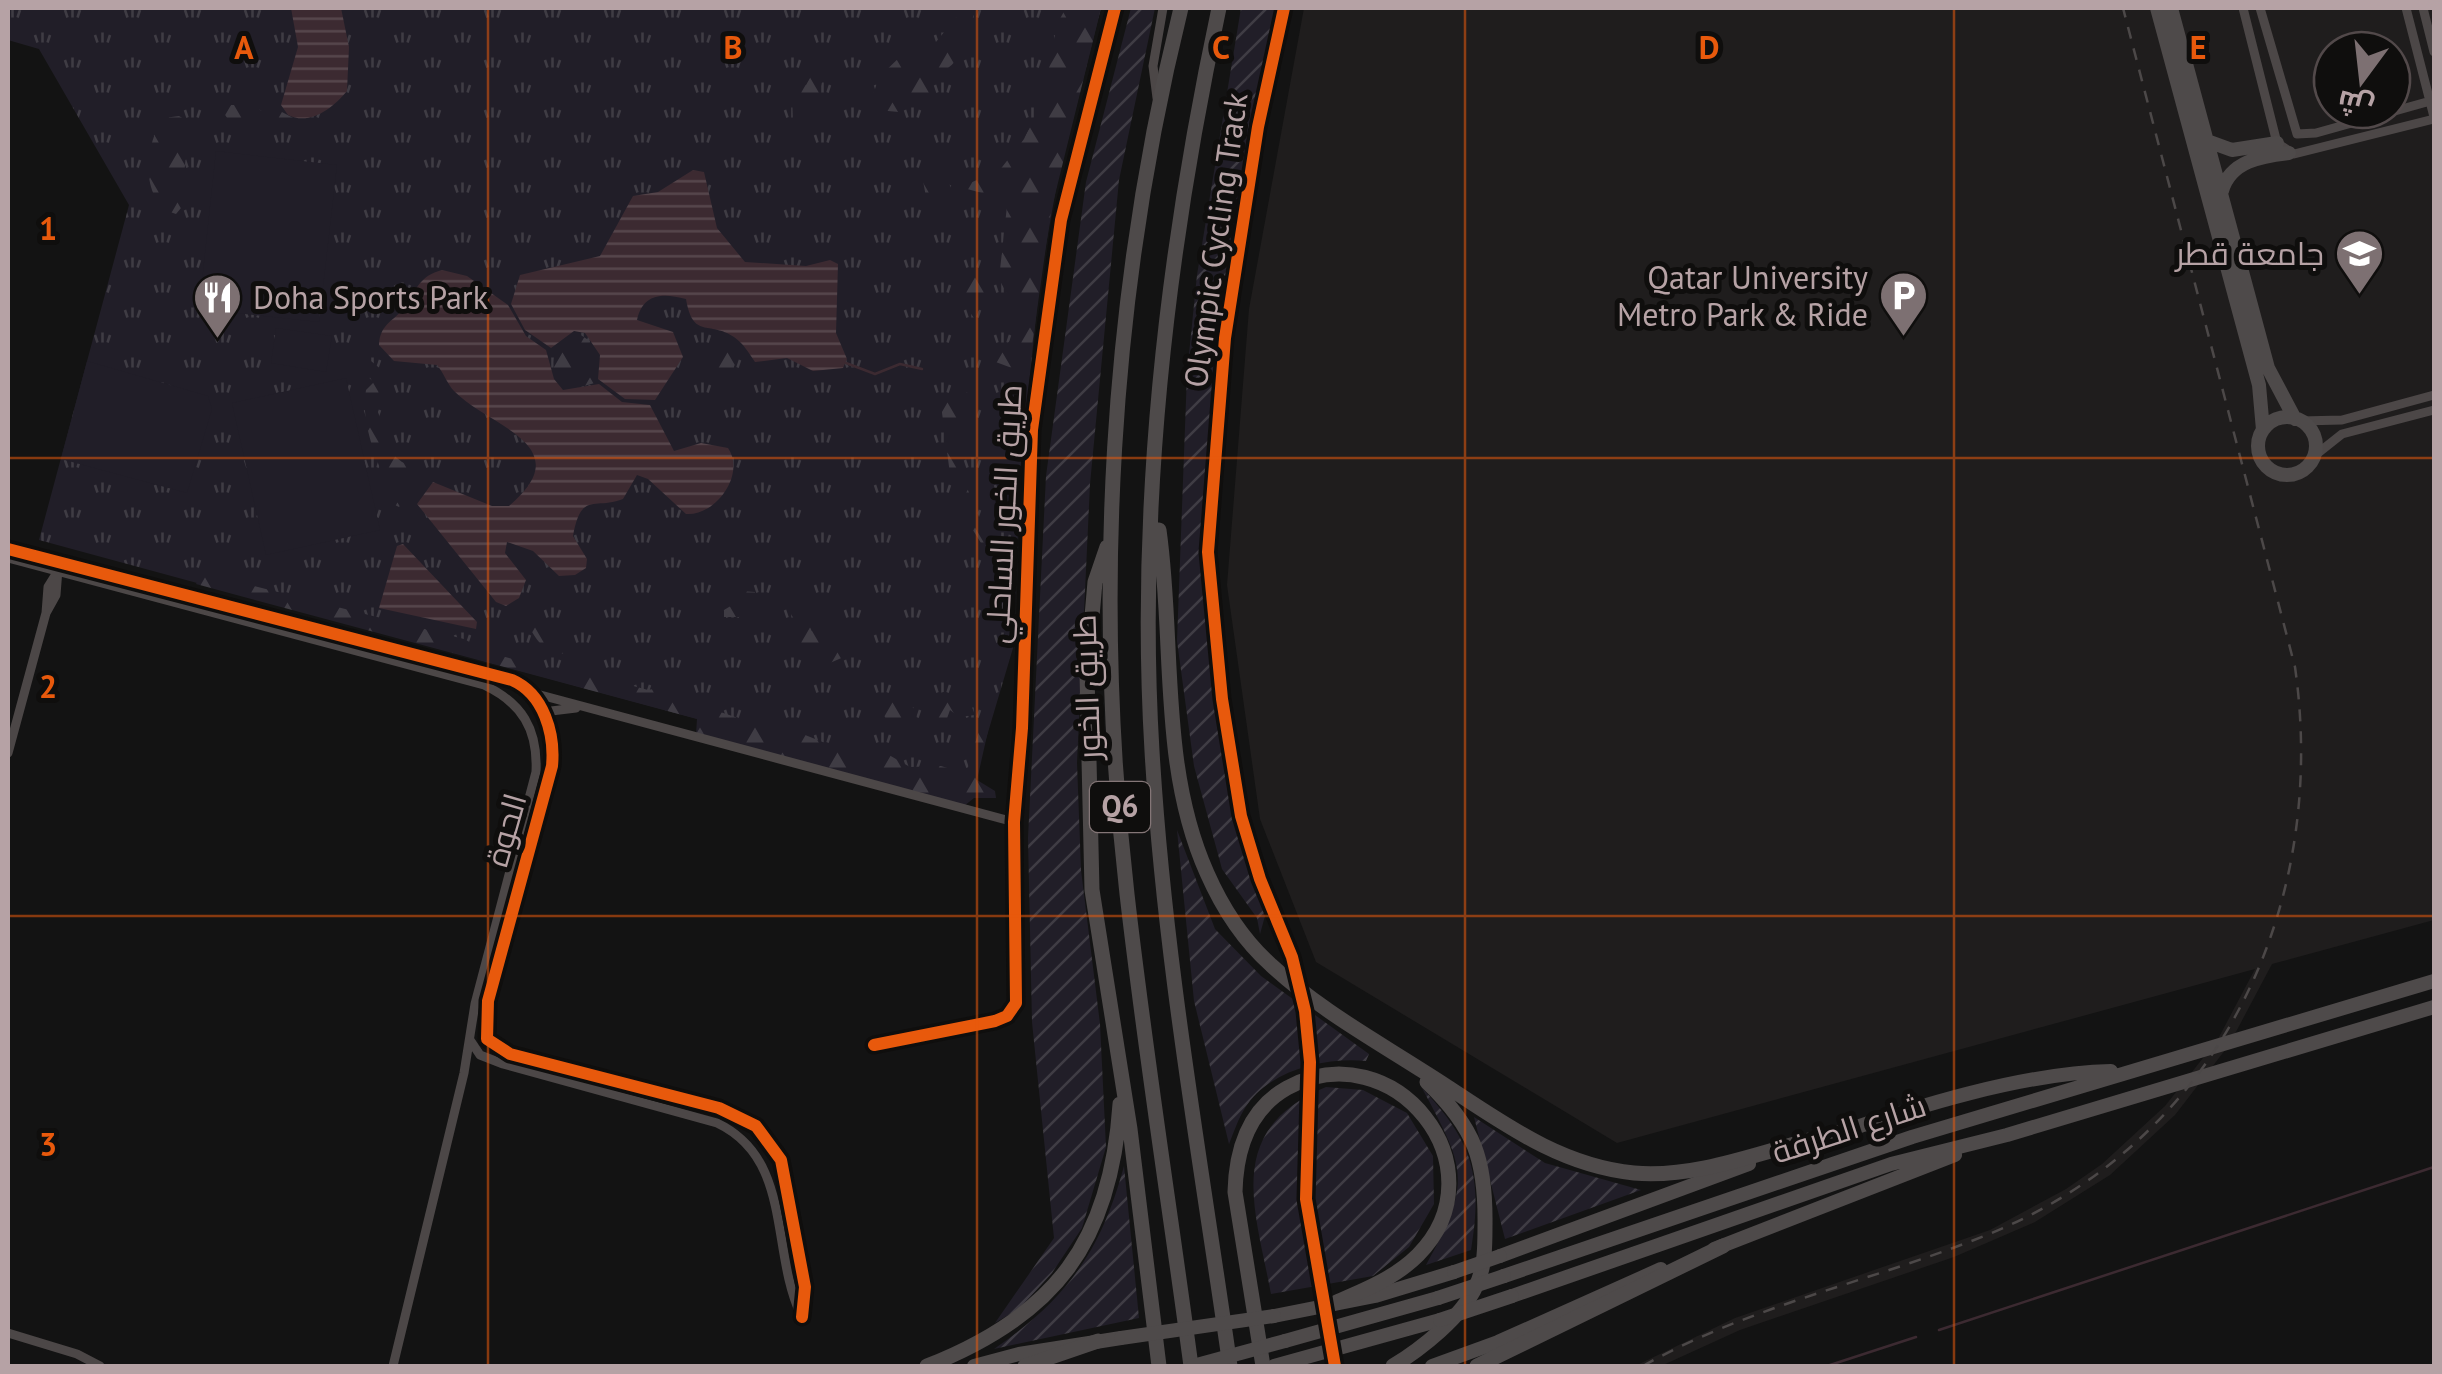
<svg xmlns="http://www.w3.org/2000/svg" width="2442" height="1374" font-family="'PT Sans',Cairo,sans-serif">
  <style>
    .built { fill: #1f1d1d; fill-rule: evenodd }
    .grass { fill: url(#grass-tufts) }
    .forest { fill: url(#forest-firs) }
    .garden { fill: url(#garden-furrows) }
    .pitch { fill: #211e28 }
    .water { fill: url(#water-rules) }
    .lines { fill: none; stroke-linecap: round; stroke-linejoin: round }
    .stream { stroke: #3c2a31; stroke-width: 2.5 }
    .street { stroke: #4c4747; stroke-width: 9 }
    .primary { stroke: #4e4a4a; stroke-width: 14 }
    .highway { stroke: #4e4a4a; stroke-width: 15 }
    .rail { stroke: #4c4848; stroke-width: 2.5; stroke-dasharray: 12 10; stroke-linecap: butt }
    .primary-bridge { stroke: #4e4a4a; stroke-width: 14 }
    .cycleway-casing { stroke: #0f0e0d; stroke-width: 19 }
    .cycleway { stroke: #e8590c; stroke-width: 12 }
    .grid { fill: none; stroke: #e8590c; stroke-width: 2.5; stroke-opacity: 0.55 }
    .labels { text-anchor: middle; stroke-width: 10; stroke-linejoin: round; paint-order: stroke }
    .shield { fill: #0f0e0d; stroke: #847677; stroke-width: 2.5 }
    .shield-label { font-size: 30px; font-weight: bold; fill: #b6a2a5 }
    .street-label { font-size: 32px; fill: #b6a2a5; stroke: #0f0e0d }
    .poi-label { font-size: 32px; fill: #b6a2a5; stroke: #0f0e0d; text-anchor: end }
    .grid-label { font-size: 32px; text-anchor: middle; font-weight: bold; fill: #e8590c; stroke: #0f0e0d; stroke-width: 10; stroke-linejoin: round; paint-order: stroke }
  </style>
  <defs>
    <pattern id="grass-tufts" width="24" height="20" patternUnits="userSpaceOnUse" patternTransform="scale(2.5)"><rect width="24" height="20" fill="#211e28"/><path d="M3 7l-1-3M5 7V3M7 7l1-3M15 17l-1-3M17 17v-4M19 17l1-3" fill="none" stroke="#3f3c44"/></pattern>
    <pattern id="forest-firs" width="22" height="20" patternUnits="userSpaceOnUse" patternTransform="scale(2.5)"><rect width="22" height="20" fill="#211e28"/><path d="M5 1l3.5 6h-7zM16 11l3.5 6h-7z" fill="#3f3c44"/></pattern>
    <pattern id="garden-furrows" width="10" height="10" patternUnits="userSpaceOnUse" patternTransform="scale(2.5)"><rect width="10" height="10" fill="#211e28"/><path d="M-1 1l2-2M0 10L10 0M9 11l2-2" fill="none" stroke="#3f3c44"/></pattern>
    <pattern id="water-rules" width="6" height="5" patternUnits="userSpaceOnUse" patternTransform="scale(2.5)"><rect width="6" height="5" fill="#3c2a31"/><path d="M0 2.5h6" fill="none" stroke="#56464c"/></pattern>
  </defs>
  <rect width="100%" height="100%" fill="#131313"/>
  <path class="built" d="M1304,8H2434V920L2272,964L2229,1045L2175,1115L2110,1175L2035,1222L1954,1257L1740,1330L1661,1366H1635L1735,1318L1990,1230L2066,1189L2102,1164L2165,1106L2218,1039L2255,969L1617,1143L1316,962L1260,819L1227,585L1249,309ZM2332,50H2392V110H2332Z"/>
  <path class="grass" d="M8,8H1101L1057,183L1040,279L1021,460L1013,648L970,793L39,540L129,205L39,49L8,40Z"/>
  <path class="forest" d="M964,8H977C964,33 967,67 932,75L928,99L899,112L877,110L873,95L879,77L902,55L931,48Z
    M1066,8H1101L1051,211L1028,374L993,361L995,353L1015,337L1019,316L999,279L1007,206L1000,198L960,187L999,171L1024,139L1044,95L1057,24Z
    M811,76L822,82L815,110H802L799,130L793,124L792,94L797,85H806Z
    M231,105H253L266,114L280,111L301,122L302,129L291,133L273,122L249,126L229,121L222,110Z
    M179,116L189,122L181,208L176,214C139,204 144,142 164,118Z
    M929,171L946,177L952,190L941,205L926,197L922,175Z
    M984,265L993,286L974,318L962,301L967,280Z
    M576,332L590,341L589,352L598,363V382L570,390L555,378C551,356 555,343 576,332Z
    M716,335L733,341L737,360L731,373L709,364V349Z
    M365,356L383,371L376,407L384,428L383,447L402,462L427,472L399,507L393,504C383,471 359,428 366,390L374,382L357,368L358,359Z
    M965,392L974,395L977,419L963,444V478L979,517L997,534L998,541H1018L1013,648L1001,614L980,610L1000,598L999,572L963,514L951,482L941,405L945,399Z
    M211,575L464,639L490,653L546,668L571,669L648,690L663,687L667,694L750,722L778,724L825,743L882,751L910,767L941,766L966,774L983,717L992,713L977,780L995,791L996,798H974L964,806L696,735L697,719L196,584L200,577Z
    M723,580L733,582L740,591L755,592V605L739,617H724V610L734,604L720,593Z
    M795,595L816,611L811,631L821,621C840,626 852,635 846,656L823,666L797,654L791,632L794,619L784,603Z
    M542,622L572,643L568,653C550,656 539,645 531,630Z
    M943,692L968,697L975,715L959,717L950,710L945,724H935L928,708Z
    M885,695L901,698L916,710L917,725L888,723L877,702Z"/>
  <path class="garden" d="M1131,8H1155L1119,180L1090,484L1077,763L1081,870L1100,1024L1106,1147L1082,1228L1052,1273L1020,1308L995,1323L1054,1238L1032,1022L1028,838L1046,476L1086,182Z
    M1241,8H1285L1259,111L1230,309L1207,527L1222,696L1238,801L1268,905L1260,934L1257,918L1222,869L1194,766L1177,641L1187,374L1197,275Z
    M1177,830L1215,929L1261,976L1369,1054L1366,1061C1326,1057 1268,1070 1245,1108C1238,1119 1234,1132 1229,1144L1194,1001Z
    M1326,1087L1363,1090L1407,1113L1433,1156L1434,1204L1409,1247L1373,1276L1271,1294C1255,1208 1223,1130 1326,1087Z
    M1422,1088C1473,1142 1483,1177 1471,1250L1426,1265C1472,1181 1466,1170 1422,1088Z
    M1474,1117L1545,1163L1641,1190L1505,1239Z
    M1124,1166L1139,1318L994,1349C1067,1299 1101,1251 1124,1166Z"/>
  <path class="pitch" d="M216,151L337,165L319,322L199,309Z
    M276,328L332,336L326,372L271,363Z
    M87,361L208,396L212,409L187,493L61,459Z
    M346,378L380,530L266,555L232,403Z"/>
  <path class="water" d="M291,8H341L349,47L347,91C333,108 310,126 288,115L281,105L298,47Z
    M693,170L704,172L717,228L745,262L806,266L830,260L838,264L836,333L847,359L843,368L813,371L787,358L755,362C748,352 744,344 734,337C709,320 693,340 686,299C663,293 643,293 637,320L673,332L683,357L655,400L625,399L598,379L600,355L585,333L574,331L551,348L525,330L511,304L520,275L600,256L633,196L658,192Z
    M442,270L467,276L508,305L526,336L546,350L554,379L563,390L599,384L622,402L650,405L674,451L701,443L728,448C746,474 716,516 686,514L648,479L637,475L623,499C594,510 581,491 573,536L587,559L586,568L575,575L559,576L533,551L507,542L505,553L526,580L519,598L506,606L496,602L417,504L433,482L492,506H509C581,445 489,427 454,391C447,384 444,373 437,365L394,361L379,345C380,322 396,321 407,304C417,288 420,276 442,270Z
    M403,544L477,622L476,629L379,608L397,546Z"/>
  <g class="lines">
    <path class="stream" d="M846,363L875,374L900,364L922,369
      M1939,1330L2434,1167
      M1827,1366L1916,1337"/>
    <path class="street" d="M2243,8L2277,143L2294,154L2434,119
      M2260,8L2297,134L2316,133L2434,100
      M2406,8L2434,117
      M2423,8L2434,52
      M1157,98L1153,66L1163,8
      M2301,421L2342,420L2434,395
      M2313,457L2342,434L2434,410
      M8,549L512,680C544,694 555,734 552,766L488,1001L487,1039L510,1054L719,1108L756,1126L781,1160L805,1287L802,1317
      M8,558L484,685C522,703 538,729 536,772L475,1004L464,1073L393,1366
      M46,613L48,587L58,571
      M533,693L1014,822
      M543,712L576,708
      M8,753L46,613L56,595L58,569
      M470,1040L480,1055L503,1064L717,1123C793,1159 770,1250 801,1315
      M874,1045L995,1021L1007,1016L1016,1003L1014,822L1022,728L1032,430L1061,220L1115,8
      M8,1333L77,1354L100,1366"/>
    <path class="primary" d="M2157,8L2259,385L2263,430
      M2171,8L2268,368L2295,419
      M2210,142L2232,150L2277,143
      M2222,191C2230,161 2262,156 2289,153
      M2258 446a29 29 0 1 1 58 0a29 29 0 1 1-58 0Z
      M1830,1136C1915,1107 2022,1073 2111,1071
      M1714,1249L1955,1155
      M1500,1256L1749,1164
      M1504,1276L1912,1137L2434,981
      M1512,1296L1891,1164L2007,1135L2434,1007
      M1274,1316L1375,1296L1454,1272
      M1285,1341L1438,1298
      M974,1366L1019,1354L1121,1338
      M1274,1366L1440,1320
      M1432,1366L1498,1342L1661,1269"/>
    <path class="highway" d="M1181,8C1110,295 1093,599 1127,894C1145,1052 1170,1209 1191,1366
      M1219,8C1167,251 1137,502 1152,751C1164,957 1201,1162 1230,1366
      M1159,530C1175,643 1159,766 1207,873C1222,907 1243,940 1271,965C1317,1008 1373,1039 1426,1073C1493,1115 1553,1165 1634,1173C1703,1179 1774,1146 1841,1132
      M1107,547L1095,582L1087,673L1092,890L1130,1129L1159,1366
      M927,1366C1055,1316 1111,1242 1120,1104
      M1025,1366L1098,1341
      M1263,1366L1235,1192C1236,1150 1248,1110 1287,1088C1394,1030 1504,1168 1418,1255C1394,1279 1362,1291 1332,1304
      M1393,1366C1421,1349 1462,1317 1476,1286C1485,1268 1485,1246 1485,1226C1486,1160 1475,1128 1427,1082
      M1477,1366L1723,1246"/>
    <path class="rail" d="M1643,1366C1751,1305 1874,1281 1989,1234C2220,1140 2329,906 2295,667L2123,8"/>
    <path class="primary-bridge" d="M1454,1272L1500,1256
      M1438,1298L1504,1276
      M1440,1320L1512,1296
      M1121,1338L1274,1316
      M1193,1366L1285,1341"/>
    <defs>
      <path id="cycleway" d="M1284,8L1258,127L1225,338L1208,552L1222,699L1241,816L1260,879L1292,957L1305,1011L1310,1062L1306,1199L1335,1366
        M8,549L512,680C544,694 555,734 552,766L488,1001L487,1039L510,1054L719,1108L756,1126L781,1160L805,1287L802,1317
        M874,1045L995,1021L1007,1016L1016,1003L1014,822L1022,728L1032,430L1061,220L1115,8"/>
    </defs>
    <use href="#cycleway" class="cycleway-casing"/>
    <use href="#cycleway" class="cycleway"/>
  </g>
  <path class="grid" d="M488,8V1366M977,8V1366M1465,8V1366M1954,8V1366M8,458H2434M8,916H2434"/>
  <defs>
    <symbol id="university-pin" viewBox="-11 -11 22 30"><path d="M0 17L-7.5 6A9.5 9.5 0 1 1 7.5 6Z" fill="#7d7072" stroke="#0f0e0d"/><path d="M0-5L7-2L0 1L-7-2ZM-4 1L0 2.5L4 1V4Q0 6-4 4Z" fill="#fff"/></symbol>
    <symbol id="parking-pin" viewBox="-11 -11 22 30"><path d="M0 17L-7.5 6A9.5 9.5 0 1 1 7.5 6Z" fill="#7d7072" stroke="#0f0e0d"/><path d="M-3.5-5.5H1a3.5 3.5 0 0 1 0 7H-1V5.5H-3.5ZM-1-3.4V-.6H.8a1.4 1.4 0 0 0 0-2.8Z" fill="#fff"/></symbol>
    <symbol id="restaurant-pin" viewBox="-11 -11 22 30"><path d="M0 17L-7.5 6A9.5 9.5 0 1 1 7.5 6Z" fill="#7d7072" stroke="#0f0e0d"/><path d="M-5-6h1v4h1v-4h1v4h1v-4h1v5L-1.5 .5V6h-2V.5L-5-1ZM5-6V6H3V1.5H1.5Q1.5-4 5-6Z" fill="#fff"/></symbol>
  </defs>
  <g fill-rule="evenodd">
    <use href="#university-pin" x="2332" y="226" width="55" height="75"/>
    <use href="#parking-pin" x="1876" y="268" width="55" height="75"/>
    <use href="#restaurant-pin" x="190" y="270" width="55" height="75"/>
  </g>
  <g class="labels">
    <rect class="shield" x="1090" y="782" width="60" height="50" rx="8"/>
    <g class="shield-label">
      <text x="1120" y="817">Q6</text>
    </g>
    <g class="street-label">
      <text transform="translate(1216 240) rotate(-82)" y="11">Olympic Cycling Track</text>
      <text transform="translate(1004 514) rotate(-87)" y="11">طريق الخور الساحلي</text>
      <text transform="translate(1087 687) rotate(-92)" y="11">طريق الخور</text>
      <text transform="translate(506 830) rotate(-74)" y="11">الحوة</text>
      <text transform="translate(1849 1129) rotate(-18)" y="11">شارع الطرفة</text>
    </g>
    <g class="poi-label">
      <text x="2324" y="265">جامعة قطر</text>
      <text x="1868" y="289">Qatar University<tspan x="1868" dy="37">Metro Park &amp; Ride</tspan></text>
      <text x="253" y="309" text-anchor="start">Doha Sports Park</text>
    </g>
  </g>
  <g class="grid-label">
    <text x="244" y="59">A</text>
    <text x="733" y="59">B</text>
    <text x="1221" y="59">C</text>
    <text x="1709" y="59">D</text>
    <text x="2198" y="59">E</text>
    <text x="48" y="240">1</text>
    <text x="48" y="698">2</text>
    <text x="48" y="1156">3</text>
  </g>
  <rect width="2442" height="1374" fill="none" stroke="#b6a2a5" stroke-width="20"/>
  <g transform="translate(2362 80) rotate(195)"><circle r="48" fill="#0f0e0d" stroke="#52494a" stroke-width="2.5"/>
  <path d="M0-8L18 38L0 25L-18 38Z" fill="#7d7072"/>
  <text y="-15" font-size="28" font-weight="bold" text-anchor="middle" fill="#b6a2a5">ش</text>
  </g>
</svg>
